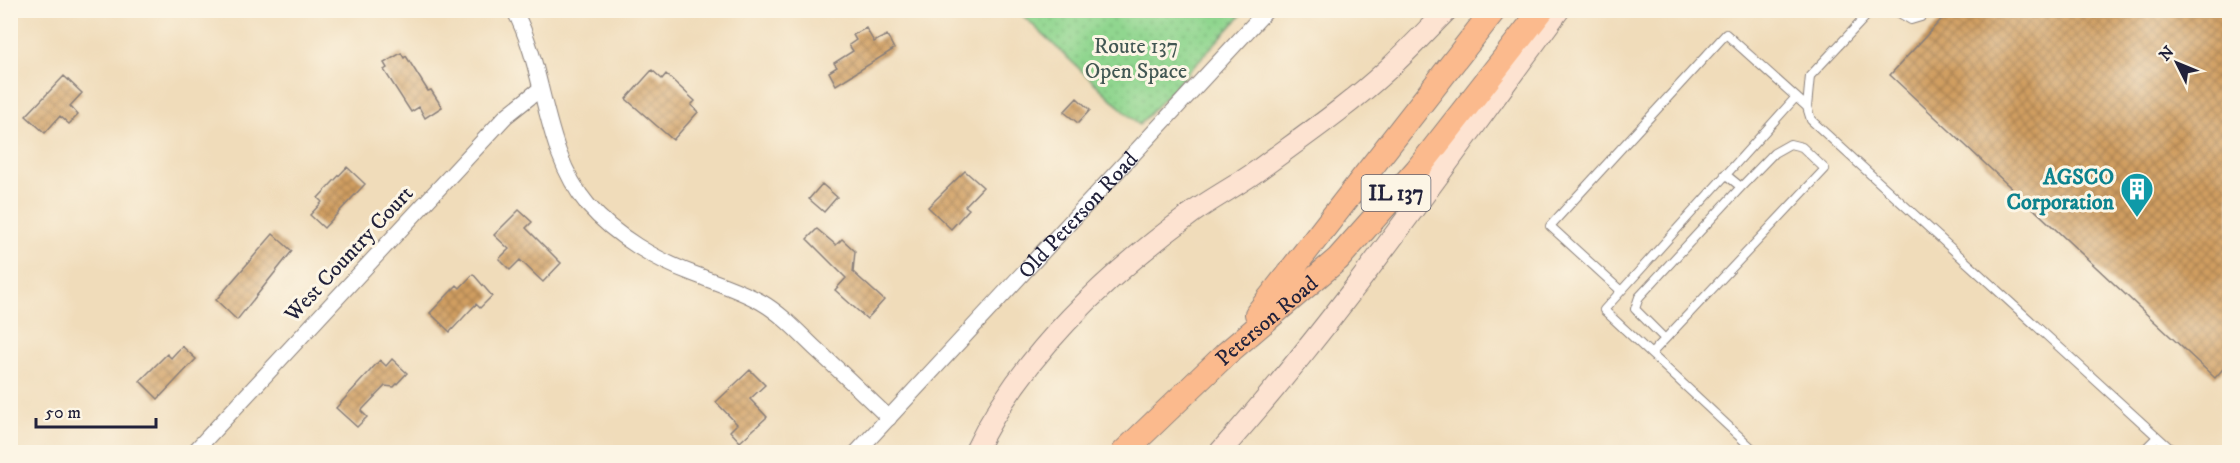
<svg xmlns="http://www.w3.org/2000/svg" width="2240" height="463" font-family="'IM FELL DW Pica',serif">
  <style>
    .green { fill: url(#green-dots); stroke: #597c65; stroke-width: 1.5 }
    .building { fill: url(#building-cross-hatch) }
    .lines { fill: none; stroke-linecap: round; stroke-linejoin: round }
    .service-casing { stroke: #897f7a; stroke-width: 10 }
    .minor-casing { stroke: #897f7a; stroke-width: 17 }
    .secondary-casing { stroke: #897f7a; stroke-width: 23 }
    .primary-casing { stroke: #897f7a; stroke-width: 26 }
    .service { stroke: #fff; stroke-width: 8 }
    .minor { stroke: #fff; stroke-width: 15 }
    .secondary { stroke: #fde3d1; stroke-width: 21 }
    .primary { stroke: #fbba8d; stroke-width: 24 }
    .labels { text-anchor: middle; stroke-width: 6; stroke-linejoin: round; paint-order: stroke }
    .shield { fill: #fcf5e5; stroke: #63616e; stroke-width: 1.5 }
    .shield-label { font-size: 21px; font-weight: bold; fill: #22223b }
    .park-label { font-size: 22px; fill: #435854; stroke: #fcf5e5 }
    .culture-label { font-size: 22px; font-weight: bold; fill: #0d838f; stroke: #fcf5e5; text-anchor: end }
    .street-label { font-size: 22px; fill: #22223b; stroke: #fcf5e5 }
  </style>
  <defs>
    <pattern id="green-dots" width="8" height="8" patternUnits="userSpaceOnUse" patternTransform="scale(1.5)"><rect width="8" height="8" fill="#90d68f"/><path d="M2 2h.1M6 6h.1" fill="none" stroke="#7cb77c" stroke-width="1.8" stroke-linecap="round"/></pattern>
    <pattern id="building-cross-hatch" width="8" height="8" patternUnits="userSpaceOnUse" patternTransform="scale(1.5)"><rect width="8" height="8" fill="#d09e61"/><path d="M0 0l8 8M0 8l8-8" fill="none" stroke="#a88051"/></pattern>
  </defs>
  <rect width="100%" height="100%" fill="#fcf5e5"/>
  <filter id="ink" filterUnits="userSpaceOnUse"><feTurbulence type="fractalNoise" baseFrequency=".0167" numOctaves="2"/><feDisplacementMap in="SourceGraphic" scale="12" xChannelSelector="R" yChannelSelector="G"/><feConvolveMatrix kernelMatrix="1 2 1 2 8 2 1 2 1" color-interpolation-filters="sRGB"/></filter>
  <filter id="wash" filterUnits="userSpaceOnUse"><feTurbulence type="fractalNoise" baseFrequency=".008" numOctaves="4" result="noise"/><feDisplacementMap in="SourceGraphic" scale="24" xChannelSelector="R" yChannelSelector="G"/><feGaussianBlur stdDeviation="1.35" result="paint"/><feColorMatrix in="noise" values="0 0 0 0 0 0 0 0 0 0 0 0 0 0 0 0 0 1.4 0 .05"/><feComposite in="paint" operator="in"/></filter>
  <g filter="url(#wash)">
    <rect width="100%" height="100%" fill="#f0dcba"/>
    <path class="green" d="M1018,11H1245L1139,125Z"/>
    <g id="blocks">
      <path class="building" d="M1950,10H2229V362L2215,378L1890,75Z
        M866,28L874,42L887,35L894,49L836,85L829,72L837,67L834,63L853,51L849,45L856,40L853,35Z
        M401,53L404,58L406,56L428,91L431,90L442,107L425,118L419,107L411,112L384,70L387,68L384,63Z
        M652,70L662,79L666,74L695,101L691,105L698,112L673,140L626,99Z
        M64,76L82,93L70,106L78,115L69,124L60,116L45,133L26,116Z
        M1077,98L1090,110L1078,123L1064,112Z
        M347,167L365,184L324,228L310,215L322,202L318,198Z
        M965,171L983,187L965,206L969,209L951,229L928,207Z
        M822,184L837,197L824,212L809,199Z
        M519,210L532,222L526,228L561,263L543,282L520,260L510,270L499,259L509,249L494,235Z
        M817,229L836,245L842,239L855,251L853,272L884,300L867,319L835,290L846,278L807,239Z
        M273,234L292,251L237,320L216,300Z
        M473,274L492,296L480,308L476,304L450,332L430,313L457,285L460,288Z
        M182,346L196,359L158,399L140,381L167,354L171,358Z
        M392,359L407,373L394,387L385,386L361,411L367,417L357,427L336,408L380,360L386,366Z
        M750,370L765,385L750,399L767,417L740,442L730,431L737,424L716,402Z"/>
    </g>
  </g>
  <g filter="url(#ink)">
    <use href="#blocks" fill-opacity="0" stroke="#897f7a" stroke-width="1.5"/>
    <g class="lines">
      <defs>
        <path id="service" d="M1872,10L1810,76L1807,107L1811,120L2174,452
          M1894,10L1911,20L1921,17L1927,10
          M1620,290L1550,226L1726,34L1807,107
          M1665,339L1635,309L1639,297L1741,187
          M1651,354L1825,169L1802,147L1790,144L1774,153L1741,187L1725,174
          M1756,452L1604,310L1796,97
          M2142,452L2157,437"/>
        <g id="minor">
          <path d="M514,10C547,71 542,150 588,205C615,236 656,260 694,274C717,283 740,290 761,302C782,314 799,333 816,349C841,372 865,395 889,418"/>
          <path d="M194,452L506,116L540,89"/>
          <path id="s1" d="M857,452L1267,10"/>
        </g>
        <path id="secondary" d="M975,452C1021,355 1106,276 1192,213C1213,198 1236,186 1257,171C1300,139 1346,108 1386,71C1407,52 1426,31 1447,10
          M1220,452C1343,314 1449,159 1559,10"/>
        <g id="primary">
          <path d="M1257,314L1494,10"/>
          <path id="s2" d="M1124,452L1226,354L1338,259L1417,170L1542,10"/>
        </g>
      </defs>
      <use href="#service" class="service-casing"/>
      <use href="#minor" class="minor-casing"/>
      <use href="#secondary" class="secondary-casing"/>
      <use href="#primary" class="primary-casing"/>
      <use href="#service" class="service"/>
      <use href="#minor" class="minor"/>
      <use href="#secondary" class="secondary"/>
      <use href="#primary" class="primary"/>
    </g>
  </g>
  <defs>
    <symbol id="building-pin" viewBox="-11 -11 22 30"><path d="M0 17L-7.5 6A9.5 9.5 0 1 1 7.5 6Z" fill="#0f9aa8" stroke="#fcf5e5"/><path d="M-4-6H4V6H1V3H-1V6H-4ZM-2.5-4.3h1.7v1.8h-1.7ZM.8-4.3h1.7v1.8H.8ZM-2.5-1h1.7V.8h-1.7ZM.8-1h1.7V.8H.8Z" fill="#fff"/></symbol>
  </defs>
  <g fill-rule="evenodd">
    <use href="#building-pin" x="2118" y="170" width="38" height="52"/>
  </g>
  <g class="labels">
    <rect class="shield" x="1361.5" y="175" width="69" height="36" rx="4.5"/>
    <g class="shield-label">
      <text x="1396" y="200">IL 137</text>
    </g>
    <g class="park-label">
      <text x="1136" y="53">Route 137<tspan x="1136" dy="25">Open Space</tspan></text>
    </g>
    <g class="culture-label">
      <text x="2114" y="184">AGSCO<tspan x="2114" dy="25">Corporation</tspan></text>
    </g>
    <g class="street-label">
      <text dy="8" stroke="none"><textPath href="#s1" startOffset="324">Old Peterson Road</textPath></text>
      <text transform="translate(348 253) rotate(-47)" y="8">West Country Court</text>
      <text dy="8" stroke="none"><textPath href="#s2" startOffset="194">Peterson Road</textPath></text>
    </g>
  </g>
  <rect width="2240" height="463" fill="none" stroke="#fcf5e5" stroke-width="36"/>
  <g transform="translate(2177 63) rotate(313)" stroke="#fcf5e5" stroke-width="4.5" paint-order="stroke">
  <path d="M0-4.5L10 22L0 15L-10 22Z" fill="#22223b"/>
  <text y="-9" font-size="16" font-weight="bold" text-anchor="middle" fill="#22223b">N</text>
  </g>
  <path d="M36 418v9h120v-9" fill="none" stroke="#22223b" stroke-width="3"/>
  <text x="45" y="418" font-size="18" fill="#22223b" stroke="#fcf5e5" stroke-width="4.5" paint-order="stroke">50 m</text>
</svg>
